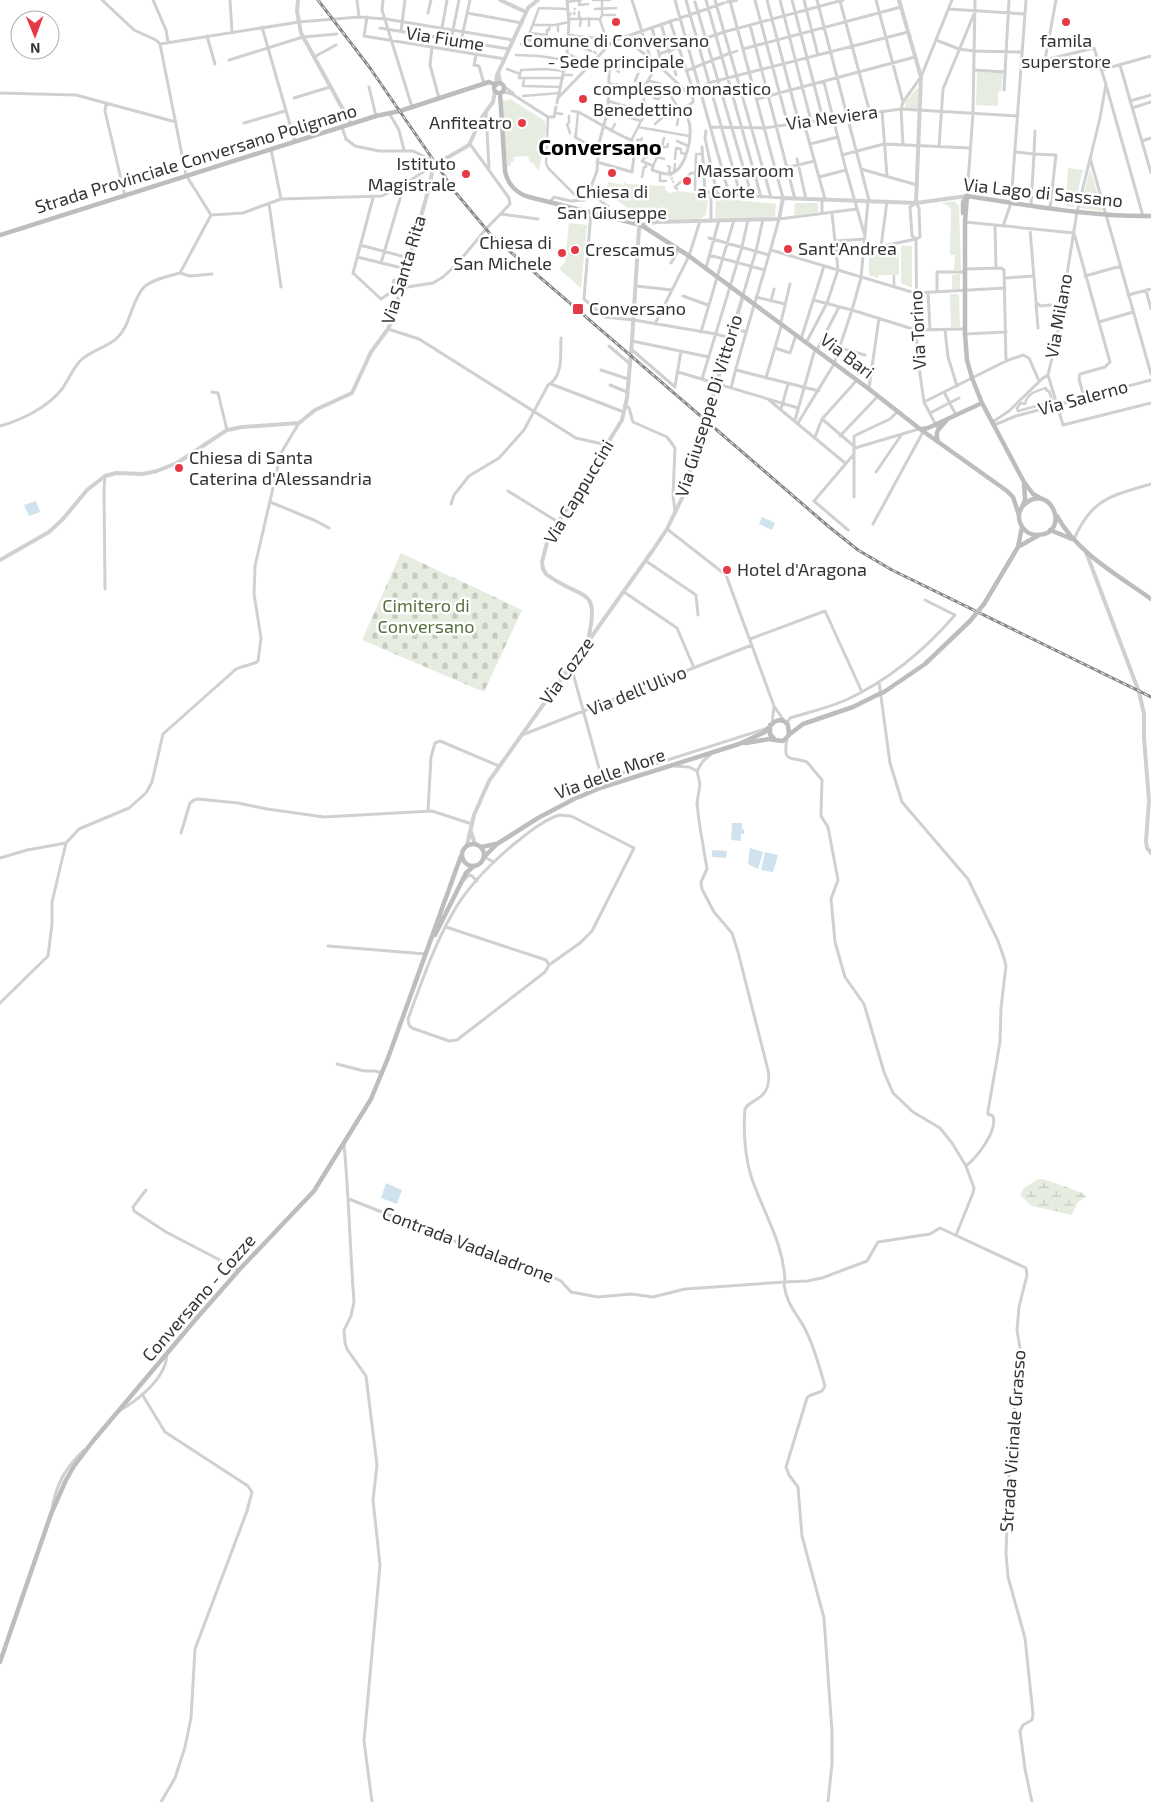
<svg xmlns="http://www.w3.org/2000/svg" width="1151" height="1802" font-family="'Exo 2',sans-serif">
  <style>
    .wetland { fill: url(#wetland-marsh) }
    .cemetery { fill: url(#cemetery-stones) }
    .park { fill: #e6ecdf }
    .water { fill: #cfe2ee }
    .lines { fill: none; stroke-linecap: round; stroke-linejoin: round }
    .pedestrian-tunnel { stroke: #d6d6d6; stroke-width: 2.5; stroke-dasharray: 2.5 1; stroke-linecap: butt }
    .minor-tunnel { stroke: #d6d6d6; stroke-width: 3; stroke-dasharray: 3 1.5; stroke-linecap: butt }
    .pedestrian { stroke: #d0d0d0; stroke-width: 2.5 }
    .minor { stroke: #d0d0d0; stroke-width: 3 }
    .tertiary { stroke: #d0d0d0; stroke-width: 4 }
    .secondary { stroke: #bdbdbd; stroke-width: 4.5 }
    .rail-casing { stroke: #888; stroke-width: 3 }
    .rail { stroke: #fff; stroke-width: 1; stroke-dasharray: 4; stroke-linecap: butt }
    .secondary-bridge { stroke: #bdbdbd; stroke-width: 4.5 }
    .poi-dot { fill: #e63946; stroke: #fff; stroke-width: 2 }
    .labels { text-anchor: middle; stroke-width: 5; stroke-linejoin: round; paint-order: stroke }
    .street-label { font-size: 18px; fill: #333; stroke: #fff }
    .poi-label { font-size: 18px; fill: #333; stroke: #fff; text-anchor: start }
    .park-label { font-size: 18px; fill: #56703f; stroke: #fff }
    .district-label { font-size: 22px; font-weight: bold; fill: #000; stroke: #fff }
  </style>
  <defs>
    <pattern id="wetland-marsh" width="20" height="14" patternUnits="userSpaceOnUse" patternTransform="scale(1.25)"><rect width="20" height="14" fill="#e6ecdf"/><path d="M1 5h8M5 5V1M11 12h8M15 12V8" fill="none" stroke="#c6cbc0"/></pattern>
    <pattern id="cemetery-stones" width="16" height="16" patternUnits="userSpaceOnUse" patternTransform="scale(1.25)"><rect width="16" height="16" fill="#e6ecdf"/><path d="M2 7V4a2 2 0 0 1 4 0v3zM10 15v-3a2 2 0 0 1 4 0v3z" fill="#c6cbc0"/></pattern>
  </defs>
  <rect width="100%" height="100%" fill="#fff"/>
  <path class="wetland" d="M1038,1179H1043L1083,1193L1086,1197L1078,1202L1072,1215L1032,1206L1020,1195L1024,1188Z"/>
  <path class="cemetery" d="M401,553L522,610L484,692L362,640Z"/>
  <path class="park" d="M977,72L1003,73L1001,91L998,92V106L976,105Z
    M916,89H919L918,109L905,108V103Z
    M510,99L545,121L546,130L539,171L533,163L530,162L528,156L514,157V161L510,163L511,166H507L502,101L504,100L506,101Z
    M1068,168L1083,170L1074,207L1066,206Z
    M1090,169L1103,211L1080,208Z
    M608,182L624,185V182L627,184L665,186V190L670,193L678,191L705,194L708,201L706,214L702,218L696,219L646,220L641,218L606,192Z
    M716,198L776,204L775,217L715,218Z
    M954,201L959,206L961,270H954L955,255H950L951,210L947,205L941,203Z
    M795,203H818V212L794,215Z
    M569,223L587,225L581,288L559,269L565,262Z
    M901,246H912V288L901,283Z
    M879,250V253H899V275H879L878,278L869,275V252Z
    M960,274V289H952V275Z
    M950,294H959L960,327L951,328Z"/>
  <path class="water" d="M36,501L40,512L29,516L24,505Z
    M762,517L775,523L772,530L759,524Z
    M732,823H742V829L744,830V834H741V841L731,840Z
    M750,848L763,852L758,869L748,864Z
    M712,850L727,851L726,858L712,857Z
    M765,852L778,855L773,872L761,870Z
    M386,1183L402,1190L397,1204L381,1198Z"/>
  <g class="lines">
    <path class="pedestrian-tunnel" d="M670,174L674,184"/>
    <path class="minor-tunnel" d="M569,14H574L575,8"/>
    <path class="pedestrian" d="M580,0L579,5L588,4
      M593,0H610
      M567,2L581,0
      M539,8L567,9
      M595,9L616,8
      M579,12V18H581
      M602,15H615
      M568,19H598L600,20L604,32
      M600,20L602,15V1
      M534,25H555L569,22
      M580,26L581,19
      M589,26V18
      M558,31V25
      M530,33L547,35V30H549L550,25
      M569,35L596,38
      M599,38H601
      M527,40L545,43
      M568,43L591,51
      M521,44L541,48L558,45V38L568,39
      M525,45L539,8
      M594,52L596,53
      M730,53L737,51
      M567,54L588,62
      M516,55L539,56L566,60
      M565,66L579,68
      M612,67L614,59
      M507,69L520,74
      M609,72L612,67L626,68L634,65
      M619,72L617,71L619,58H626
      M520,74L519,78H563
      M520,74L521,70L545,69L564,71
      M563,75H572
      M524,79L523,86L561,87
      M648,81C670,83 666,92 678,107
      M643,86L646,91V94
      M523,96L560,93
      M656,96L654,98L658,99L667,90
      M608,101L625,106
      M668,105L679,114L687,116
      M639,108H644L654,113L670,104
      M644,108V99
      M572,111L578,112L576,133
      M555,113L562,114
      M569,116V123L567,124L570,133
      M548,117L546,163L548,168L576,196L596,198L608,206
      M628,117L641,121
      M655,124L663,117H673L676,111
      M677,125L679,114
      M638,127L689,136
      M611,131L615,124
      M664,138L662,147H667L668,144
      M632,139L641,121L649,111
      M637,140H641L642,138
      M677,141L688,146
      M649,146L655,147L657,143
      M633,148H643
      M655,156L664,159
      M675,159L676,148L681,149V153L686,154
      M643,161L644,157H647
      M653,166L662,147
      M668,166L670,167L669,173
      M674,172L675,164
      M660,173V181H666
      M642,177L644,167H646V164
      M677,189L675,187L691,173H695
      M695,190L696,154H701
      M894,286V276
      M1046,388L1047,391H1049L1052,400L1051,402L1018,411L1017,408L1021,403L1025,404C1027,393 1037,391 1046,388Z"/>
    <path class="minor" d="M102,0L134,30L156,40L160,44
      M153,0L166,30L168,42
      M230,0L232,32
      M357,0L359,17
      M383,0L382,10L412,107
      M632,0L650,57
      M675,0L729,194
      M686,0L739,190
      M706,0L761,197
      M715,0L771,197
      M755,0L788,125
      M767,0L799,123
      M780,0L811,121
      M792,0L823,119
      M804,0L818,55
      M817,0L869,200
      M876,0L903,102
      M840,1L870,113
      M695,2L750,190
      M949,9L1025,14
      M428,13L431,0
      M467,13L522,23
      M367,17L364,36L505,59
      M670,21L692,87
      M661,24L676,75
      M750,25L795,199
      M262,27L295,142
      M380,28L509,49
      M442,28L447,0
      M652,28L662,65
      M401,31L405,0
      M207,36L215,64
      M621,39C649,53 670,77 693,98V102L684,109C686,115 690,121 690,128C691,141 685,174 667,174C662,174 656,171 652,170L653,166L642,161
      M936,40L959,49L974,51L1022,52
      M461,41L470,0
      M160,44L299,22L359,17L386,19L513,40
      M432,47L430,65L439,98
      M743,49L901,7
      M449,50L459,0
      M659,54L724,32L843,0
      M476,55L474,65L479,66L484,84
      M314,57L336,45
      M229,60L303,37L337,34
      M1045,60L1056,0
      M1120,65L1151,173
      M974,70L1005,72
      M1101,70L1151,56
      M686,71L730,53
      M635,81L638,74
      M824,82L846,170L864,233
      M708,83L908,32
      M609,84L641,87L646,84L652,74
      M1106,85L1143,216
      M503,86L513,93
      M369,87L376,116
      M1004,90L1009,0
      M503,92L512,94L548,117H554L556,107
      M0,93L76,95L176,122
      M559,97L613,41L724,3
      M294,98L330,87
      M757,99L915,57
      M1130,101L1151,95
      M557,103L567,54L569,22L567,0
      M106,104L105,111L125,196
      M1132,108L1151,102
      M901,109L903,102L921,77L952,0
      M901,109L903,145
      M882,111L887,176
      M486,112L489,168
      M578,112C596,121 612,132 631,140
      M389,113L399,130L404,150
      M244,123L285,111
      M804,123L825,199
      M710,127L764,128L901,109L1018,116
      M706,131L705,138L717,194
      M576,133L575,137L598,151
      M1142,141L1151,138
      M810,144L838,137
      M598,146L623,152L632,153
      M702,147L705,191L711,193L783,198L730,1L727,2
      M939,147L943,89L974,14
      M271,149L281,199
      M1015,152L1034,154L1035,131
      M842,155L884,144L970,148
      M1090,158L1151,374
      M797,159L806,199
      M597,162L632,172L634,156L629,151L632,139
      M861,169L917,185
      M712,173L776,170L815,161
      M819,177L846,170
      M967,196L973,113L975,0
      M373,198L353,273L381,299L391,292L394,280L402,283
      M550,202L554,197L570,201L584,200L587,197L597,171L599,143L608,110L609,76V72L606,70
      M916,203L919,208L920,237L916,239L912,236L910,207Z
      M269,204L281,287
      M1031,205L1034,154L1056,155L1050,208
      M591,212L584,299L605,317L634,320L716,334L730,338
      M822,213V199
      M501,214L538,219
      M211,215L243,213L281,199L382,196L396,189L433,166L429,159L413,151H379L355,146L346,139L342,127
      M711,221V193
      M965,222L1074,233L1110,362L1105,367L1080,374L1079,379L1084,397
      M995,225L996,268
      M1003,226L1011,203L1026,0
      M1030,229L1036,302L1040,306L1061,304
      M709,238L769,255
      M916,239L917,353L924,402L938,429
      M836,241L864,239
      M360,245L409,258
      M881,247L887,201
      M771,250L915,293L1005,288
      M837,250H864L916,239
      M709,255L765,270
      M357,257L406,269
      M381,263L404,185
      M671,263L679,249
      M706,268L719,220
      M965,269L1001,268L1004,270L1006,361
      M180,273L190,276L212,274
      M1085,276L1121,266
      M1006,278L1033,276
      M636,286L672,290
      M401,288L433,283L443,277L457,264L486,229L510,204L509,198L470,144
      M1146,290L1151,309
      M937,291V272H965
      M928,292L930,330
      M743,295L756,251L763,219
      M1128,295L1151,289
      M683,296L708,305
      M756,297L785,304
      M813,300L852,310L916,330L965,329
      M771,301L774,289
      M1036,304L1038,328
      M1099,322L1133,312
      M655,324L689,256L700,221
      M733,328L746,332
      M388,329L419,339L576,438L607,445
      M945,330L948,357L957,386
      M701,332L734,220
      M965,334L1006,332
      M801,339L824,266
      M632,341L709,357
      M806,343L827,303L838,270L832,213
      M609,346L630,364
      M775,348L790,353L796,335
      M840,348L865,355
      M631,349L675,387
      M817,350L839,307
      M601,370L628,379
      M736,370L819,391
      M678,372L798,408
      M1048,375L1063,425L1151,403
      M766,378L781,327V322L790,284
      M702,379L742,247L748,220
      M551,384L624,412
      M610,385L627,392
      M675,386L681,351
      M731,388C745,331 764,276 779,219L857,209
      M869,388L879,318
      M212,392L218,393L227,430
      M944,392L956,415
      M769,400L845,463
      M924,402L1006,361L1023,355L1029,358L1039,381
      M625,405L629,408L633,422L667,437L675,448L673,495L675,512
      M781,409L788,384
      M930,413L959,398
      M822,419L855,447
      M795,420L815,349
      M798,423L834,364L852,310L861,278L868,201
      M993,425L994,421L1009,411L1043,378L1048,375L1057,336L1077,212L1100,118L1106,84L1094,48L1045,60L1021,64
      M994,425L1016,416L1151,380
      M0,426C22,420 48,407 62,389C69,379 73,368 81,360C92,350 108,347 117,338C131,325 131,301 144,287C153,279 169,276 180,273L211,215L186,175L160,44
      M840,436L878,396
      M815,437L822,419L857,380
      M855,448L919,429
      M876,472L902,434
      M105,476L104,489L105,589
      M508,491L558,522
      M854,497V436L890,419L898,411
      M270,502L314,520L329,528
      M451,504L454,495L469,476L499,458L524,430L548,385C564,376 560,354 561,338
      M873,524L924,430
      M667,529L726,575L774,706L784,721
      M848,530L814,501L854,454
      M1074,539C1092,498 1111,496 1151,484
      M646,561L696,595L698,615
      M624,592L677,628L694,668
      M750,639L825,611L862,692
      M571,666L602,779
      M879,682L890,763L902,802L968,879L998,941L1004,958L1006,966L1001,1008L1000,1042L988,1111V1114L993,1116C998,1131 977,1157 966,1166
      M787,723L790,718C809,712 828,708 846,700C889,680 924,651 955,615L925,600
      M772,724L774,706
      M522,735L752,645
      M787,738C783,763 788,756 807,762L822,780L821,816L828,827L838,880L831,899L835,942L845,977L864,1004L884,1072L893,1093L913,1112L940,1128L952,1143L966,1166L974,1188L973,1193L956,1235
      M674,766L689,767L697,771L703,761L711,754
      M596,780L655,764L768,728
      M428,811L431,757L435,743L440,741L499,766
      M559,815L571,816L634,848L592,931L580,943L549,965L545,972L457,1040L449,1041L412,1028L409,1025L408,1019C421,984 433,948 451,916C466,888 490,864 514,844C528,833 542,821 559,815Z
      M181,833L190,803L194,800L198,799L238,803L267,809L324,817L432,811L472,824
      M484,857L494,862
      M0,858L27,850L66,843
      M464,880L469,875L472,876L477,881
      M446,927L546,960L549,965
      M328,946L426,954
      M0,1003L48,956L52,924V902L66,843L79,829L129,808L146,793L152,782L163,734L235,670C242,665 252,666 258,661L261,638L254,594L255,566L281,453L299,423
      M337,1064L364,1071H375L382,1073
      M344,1144C349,1197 350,1250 354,1302L351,1316L344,1330L345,1343L347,1349L366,1376L377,1465L373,1500L380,1565L364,1741L372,1802
      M146,1190L133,1207L134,1211L166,1232L239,1270
      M349,1199L502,1260L520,1262L561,1281L571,1292L598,1297L631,1294L653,1297L685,1289L785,1282C784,1244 764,1214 752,1179C745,1158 743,1131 745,1109C748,1103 752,1103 757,1099C768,1093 770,1081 768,1070L738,952L732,933L714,912L702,889L701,882L707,869L699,821L697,803L700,784L697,771
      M142,1394L165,1432L248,1486L252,1492L247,1511L195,1649L191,1718L185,1747L175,1778L161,1802
      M119,1411C138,1400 167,1378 167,1353
      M52,1509C56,1484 66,1467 84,1450
      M828,1802L832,1764V1732L824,1618L802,1536L798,1487L789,1475L786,1467L807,1398L809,1396L822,1391L825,1386C819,1366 814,1345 804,1327C796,1312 787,1305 784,1285L785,1282L807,1281L822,1278L867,1261L878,1242L930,1234L940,1228L1026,1268L1027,1275L1019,1307L1017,1330L1021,1354L1010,1446L1006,1553L1008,1577L1025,1638L1033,1714L1032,1720L1023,1725L1020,1731L1025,1769L1032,1802"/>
    <path class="tertiary" d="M298,0L297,11L301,33L351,124
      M500,0L526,12
      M730,0V1L736,0
      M899,0L921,77L916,203
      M499,75L500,84
      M496,84L497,75L528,8L538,0
      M1086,552L1139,692L1144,714V738L1149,801L1146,841L1147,848L1151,853
      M0,560L49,532L63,519L87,490L105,476L116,473L143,474L157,471L177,463L227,430L242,427L299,423L315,410L352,393L371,352L388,329L393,317L430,184L433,166L469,145L482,117L493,102L495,92
      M587,644C602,584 583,602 546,574L543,569L542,562L548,539L622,420L627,398L632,341L639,229L641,225L656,222L779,219L783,198L916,203L967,196
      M471,832L475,844
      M467,845L474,815L489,781L653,550L667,529L682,498L743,296"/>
    <path class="secondary" d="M494 88a5 5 0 1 1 10 0a5 5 0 1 1-10 0Z
      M500,93L505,171C508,185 516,193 529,197L641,225L689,256L869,389L920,429L1007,491L1013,497L1019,515
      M967,196L965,222V334L967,360L972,378L982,403L1024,482L1033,494L1042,499
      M967,196C1028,205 1089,217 1151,216
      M963,213V202L967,196
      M0,235L376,116L400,111L489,82L496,85
      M922,429L928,428L982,403
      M938,441C934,431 940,428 946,421
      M1023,506C1050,478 1073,535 1037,535C1026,535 1018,525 1019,514C1020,509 1024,505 1025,499C1025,494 1024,489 1024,484
      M1057,516C1077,553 1118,575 1151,599
      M1050,530L1072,539
      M1018,547L1039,535
      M984,604L1018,547L1022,527
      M884,692L925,664L970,621
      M790,734L803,724L853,707L877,695
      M746,743L769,739L775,740
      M462 855a11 11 0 1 1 22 0a11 11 0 1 1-22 0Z
      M481,847L496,844
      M484,857L497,844L538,818L574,799L600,788L739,744L765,732L774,722L779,720L784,721L788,725L789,735L783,741L775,740L770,734V725
      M435,935L466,873L474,866
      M0,1662L51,1514L66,1480L74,1466L93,1441L196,1319L239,1270L314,1191L371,1099L388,1058L461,856"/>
    <defs>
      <path id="rail" d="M318,0L370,68L456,193L491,235L828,526L858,550L892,570L1151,697"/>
    </defs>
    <use href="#rail" class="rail-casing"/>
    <use href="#rail" class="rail"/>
    <path class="secondary-bridge" d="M970,621L984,604
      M877,695L884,692"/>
  </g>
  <g class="poi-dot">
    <circle cx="616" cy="22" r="5"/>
    <circle cx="1066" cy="22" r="5"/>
    <circle cx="583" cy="99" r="5"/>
    <circle cx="522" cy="123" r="5"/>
    <circle cx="612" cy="173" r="5"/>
    <circle cx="466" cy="174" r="5"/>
    <circle cx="687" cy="181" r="5"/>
    <circle cx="788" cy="249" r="5"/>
    <circle cx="575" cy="250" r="5"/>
    <circle cx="562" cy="253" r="5"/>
    <rect x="572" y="303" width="12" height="12" rx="2.5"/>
    <circle cx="179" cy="468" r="5"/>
    <circle cx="727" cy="570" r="5"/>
  </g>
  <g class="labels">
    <g class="street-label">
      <text transform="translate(445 39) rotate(9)" y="6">Via Fiume</text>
      <text transform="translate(832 118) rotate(-8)" y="6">Via Neviera</text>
      <text transform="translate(196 159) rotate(-17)" y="6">Strada Provinciale Conversano Polignano</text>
      <text transform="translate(1043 193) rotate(6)" y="6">Via Lago di Sassano</text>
      <text transform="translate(404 270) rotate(-73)" y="6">Via Santa Rita</text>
      <text transform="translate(1059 316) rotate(-80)" y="6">Via Milano</text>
      <text transform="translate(918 330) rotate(-93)" y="6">Via Torino</text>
      <text transform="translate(847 356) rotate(37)" y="6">Via Bari</text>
      <text transform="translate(1083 398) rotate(-15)" y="6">Via Salerno</text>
      <text transform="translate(709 406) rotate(-73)" y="6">Via Giuseppe Di Vittorio</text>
      <text transform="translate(579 492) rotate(-59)" y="6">Via Cappuccini</text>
      <text transform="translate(567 671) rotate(-54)" y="6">Via Cozze</text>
      <text transform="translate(637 691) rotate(-22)" y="6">Via dell'Ulivo</text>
      <text transform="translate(610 774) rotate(-20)" y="6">Via delle More</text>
      <text transform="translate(468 1245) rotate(21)" y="6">Contrada Vadaladrone</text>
      <text transform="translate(199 1298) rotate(-49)" y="6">Conversano - Cozze</text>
      <text transform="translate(1013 1441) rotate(-86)" y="6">Strada Vicinale Grasso</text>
    </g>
    <g class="poi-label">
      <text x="616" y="47" text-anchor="middle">Comune di Conversano<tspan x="616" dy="21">- Sede principale</tspan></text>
      <text x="1066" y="47" text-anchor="middle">famila<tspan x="1066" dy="21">superstore</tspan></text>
      <text x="593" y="95">complesso monastico<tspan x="593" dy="21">Benedettino</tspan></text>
      <text x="512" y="129" text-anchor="end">Anfiteatro</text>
      <text x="456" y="170" text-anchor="end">Istituto<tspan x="456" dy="21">Magistrale</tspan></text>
      <text x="697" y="177">Massaroom<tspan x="697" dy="21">a Corte</tspan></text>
      <text x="612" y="198" text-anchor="middle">Chiesa di<tspan x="612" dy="21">San Giuseppe</tspan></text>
      <text x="552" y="249" text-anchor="end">Chiesa di<tspan x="552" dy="21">San Michele</tspan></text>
      <text x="798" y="255">Sant'Andrea</text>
      <text x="585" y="256">Crescamus</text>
      <text x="589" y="315">Conversano</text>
      <text x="189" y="464">Chiesa di Santa<tspan x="189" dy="21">Caterina d'Alessandria</tspan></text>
      <text x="737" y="576">Hotel d'Aragona</text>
    </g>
    <g class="park-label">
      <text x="426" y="612">Cimitero di<tspan x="426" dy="21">Conversano</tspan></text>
    </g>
    <g class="district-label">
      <text x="600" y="155">Conversano</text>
    </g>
  </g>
  <g transform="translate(35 35) rotate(179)"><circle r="24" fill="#ffffff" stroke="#adadad"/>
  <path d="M0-4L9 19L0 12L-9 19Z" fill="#e63946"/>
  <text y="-8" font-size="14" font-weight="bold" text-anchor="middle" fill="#333333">N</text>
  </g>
</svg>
